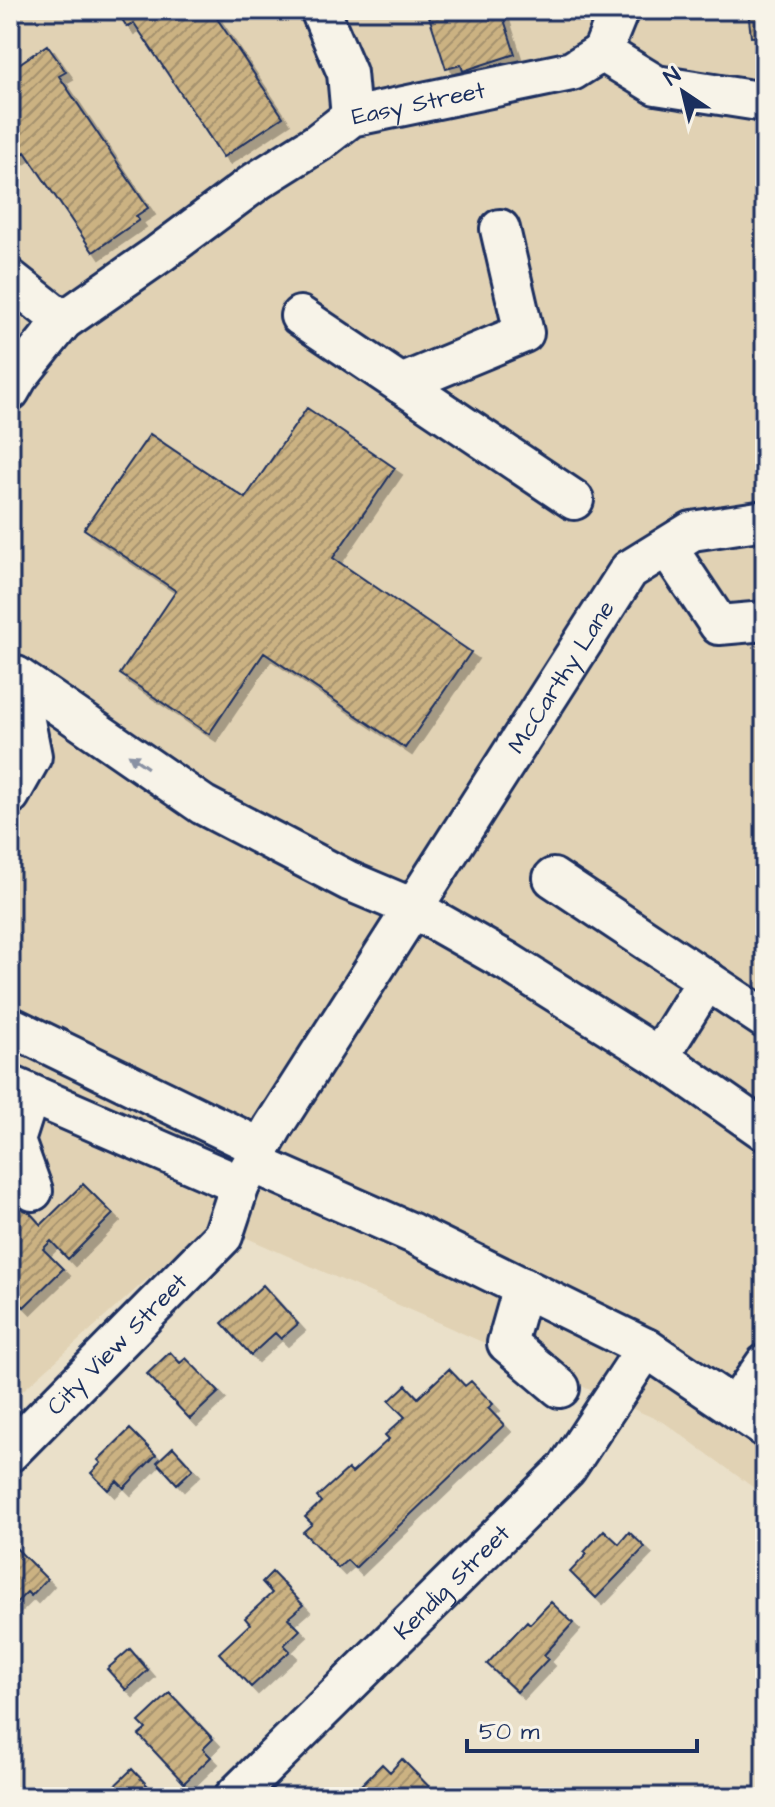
<svg xmlns="http://www.w3.org/2000/svg" width="775" height="1807" font-family="'Architects Daughter',sans-serif">
  <style>
    .built { fill: #e1d2b4 }
    .building { fill: url(#building-hatch); stroke: #1b2f5e; stroke-width: 2; filter: url(#shadow) }
    .lines { fill: none; stroke-linecap: round; stroke-linejoin: round }
    .minor-casing { stroke: #1b2f5e; stroke-width: 44 }
    .minor { stroke: #f7f3e8; stroke-width: 38 }
    .oneway { fill: #8991a3 }
    .labels { text-anchor: middle; stroke-width: 8; stroke-linejoin: round; paint-order: stroke }
    .street-label { font-size: 24px; fill: #1b2f5e; stroke: #f7f3e8 }
  </style>
  <defs>
    <pattern id="building-hatch" width="6" height="6" patternUnits="userSpaceOnUse" patternTransform="scale(2)"><rect width="6" height="6" fill="#cbb282"/><path d="M-1 1l2-2M0 6l6-6M5 7l2-2" fill="none" stroke="#a4916e"/></pattern>
    <filter id="shadow"><feDropShadow dx="7" dy="7" stdDeviation="0" flood-color="#0004"/></filter>
  </defs>
  <rect width="100%" height="100%" fill="#eae0c9"/>
  <filter id="ink" filterUnits="userSpaceOnUse"><feTurbulence type="fractalNoise" baseFrequency=".0125" numOctaves="2"/><feDisplacementMap in="SourceGraphic" scale="16" xChannelSelector="R" yChannelSelector="G"/><feConvolveMatrix kernelMatrix="1 2 1 2 8 2 1 2 1" color-interpolation-filters="sRGB"/></filter>
  <g filter="url(#ink)">
    <path class="built" d="M10,10H765V1496L665,1423L211,1222L10,1402Z"/>
    <path class="building" d="M116,10H219L214,14L283,117L223,157L134,23L127,27Z
      M427,10H501L515,54L463,71L461,65L446,69Z
      M748,10H765V36L751,37Z
      M47,45L66,72L59,76L148,208L136,216L139,220L93,252L25,152L10,162V70Z
      M307,408L395,468L333,558L471,652L405,748L264,653L209,734L120,674L176,591L84,529L150,434L245,498Z
      M83,1184L113,1214L68,1259L51,1241L43,1249L63,1269L24,1307L10,1293V1207L18,1200L41,1225Z
      M263,1285L298,1324L281,1339L275,1333L251,1355L222,1323Z
      M170,1352L180,1363L186,1358L219,1392L190,1419L147,1374Z
      M449,1369L465,1386L471,1381L493,1404L488,1408L504,1425L355,1568L347,1560L338,1568L303,1532L312,1524L305,1517L321,1502L317,1497L348,1469L352,1473L389,1439L385,1435L405,1417L389,1401L406,1385L418,1398Z
      M130,1429L156,1455L124,1488L117,1481L108,1490L91,1473L101,1463L98,1460Z
      M173,1447L193,1469L177,1484L157,1462Z
      M604,1530L619,1544L629,1532L645,1547L596,1598L570,1572L587,1554L584,1552Z
      M13,1545L47,1579L31,1596L27,1592L11,1608L10,1548Z
      M272,1572L303,1605L288,1618L300,1630L284,1645L290,1651L251,1687L219,1653L250,1624L245,1618L272,1593L262,1582Z
      M551,1602L573,1623L544,1655L548,1659L517,1692L487,1664L527,1621L530,1624Z
      M130,1649L148,1670L126,1690L107,1669Z
      M170,1693L213,1739L203,1749L211,1757L184,1783L139,1735L146,1729L139,1722Z
      M402,1759L439,1797H369L359,1787L382,1764L390,1772Z
      M132,1769L158,1797H103Z"/>
    <g class="lines">
      <defs>
        <g id="minor">
          <path d="M320,10L347,73L351,117"/>
          <path d="M602,52L619,10"/>
          <path d="M10,279L63,321"/>
          <path d="M300,316L574,500"/>
          <path d="M401,384L524,333L500,229"/>
          <path id="s1" d="M10,391L18,377L63,321L159,254L257,181L319,142L351,117L572,71L602,52L656,85L765,102"/>
          <path d="M667,547L719,625L765,621"/>
          <path d="M10,674L16,676L32,756L10,795"/>
          <path d="M16,676L203,805L349,881L413,908L508,962L659,1057L765,1131"/>
          <path d="M553,878L765,1019"/>
          <path d="M10,1026L261,1148"/>
          <path d="M659,1057L707,980"/>
          <path id="s2" d="M10,1085L240,1185L273,1127L629,570L692,531L765,520"/>
          <path d="M30,1094L15,1141L33,1191"/>
          <path d="M253,1163L412,1233L646,1348L765,1428"/>
          <path d="M523,1287L507,1343L560,1388"/>
          <path d="M735,1407L765,1364"/>
          <path id="s3" d="M10,1452L223,1236L240,1185"/>
          <path id="s4" d="M234,1797L567,1468L646,1348"/>
        </g>
      </defs>
      <use href="#minor" class="minor-casing"/>
      <use href="#minor" class="minor"/>
    </g>
    <defs><path id="oneway-solid" d="M-6-.8H1V-3.2L6.5 0L1 3.2V.8H-6Z" transform="scale(2)"/></defs>
    <use class="oneway" href="#oneway-solid" transform="translate(138 761) rotate(-145)"/>
  </g>
  <g class="labels">
    <g class="street-label">
      <text dy="8" stroke="none"><textPath href="#s1" startOffset="510">Easy Street</textPath></text>
      <text dy="8" stroke="none"><textPath href="#s2" startOffset="852">McCarthy Lane</textPath></text>
      <text dy="8" stroke="none"><textPath href="#s3" startOffset="152">City View Street</textPath></text>
      <text dy="8" stroke="none"><textPath href="#s4" startOffset="306">Kendig Street</textPath></text>
    </g>
  </g>
  <rect width="775" height="1807" fill="none" stroke="#f7f3e8" stroke-width="40"/>
  <rect x="20" y="20" width="735" height="1767" fill="none" stroke="#1b2f5e" stroke-width="3" filter="url(#ink)"/>
  <g transform="translate(683 92) rotate(325)" stroke="#f7f3e8" stroke-width="6" paint-order="stroke">
  <path d="M0-6L14 30L0 20L-14 30Z" fill="#1b2f5e"/>
  <text y="-12" font-size="22" font-weight="bold" text-anchor="middle" fill="#1b2f5e">N</text>
  </g>
  <path d="M467 1739v12h230v-12" fill="none" stroke="#1b2f5e" stroke-width="4"/>
  <text x="479" y="1739" font-size="24" fill="#1b2f5e" stroke="#f7f3e8" stroke-width="6" paint-order="stroke">50 m</text>
</svg>
